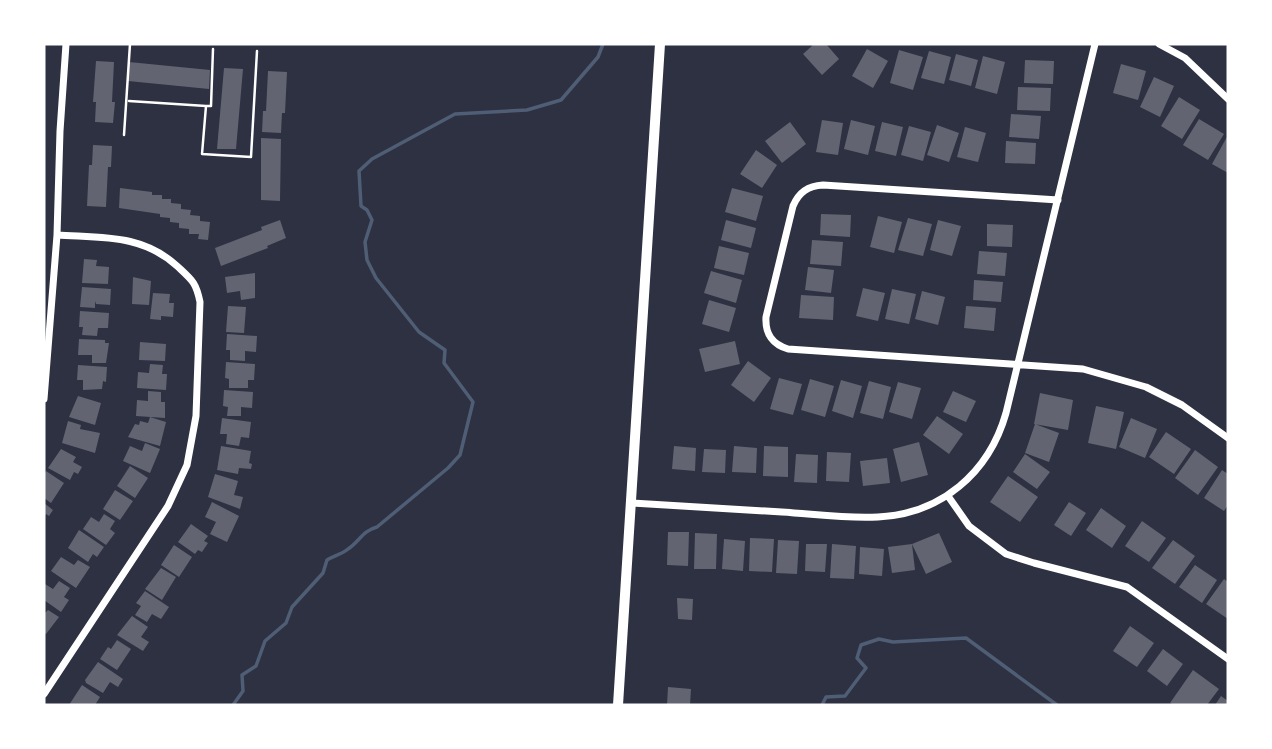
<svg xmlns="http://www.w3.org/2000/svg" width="1272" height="749" font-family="Mulish,sans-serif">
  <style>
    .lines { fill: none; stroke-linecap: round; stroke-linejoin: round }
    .stream { stroke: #4f5d75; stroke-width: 3.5 }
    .building { fill: #626471 }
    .path { stroke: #fff; stroke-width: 2.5 }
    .minor { stroke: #fff; stroke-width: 7 }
    .tertiary { stroke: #fff; stroke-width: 10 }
  </style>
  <rect width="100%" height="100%" fill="#2d3142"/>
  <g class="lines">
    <path class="stream" d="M233,705L243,691L242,675L256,666L265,641L286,623L292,607L323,573L327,560C334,556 342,554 348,549C360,541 362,531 377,527L448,468L460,455L473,402L444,363L445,350L419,332L376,278L367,260L365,242L372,220L367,210L361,206L359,171L372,159L455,114L527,110L561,100L598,57L603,44
      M822,705L826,697L845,696L866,668L857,658L861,645L879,639L893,642L966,638L1057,705"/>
  </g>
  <path class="building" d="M814,44H826L839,59L822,75L803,54Z
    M867,49L888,61L873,88L852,76Z
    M899,50L923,57L913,90L890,83Z
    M929,51L951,57L944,84L921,78Z
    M956,54L978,60L971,86L949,80Z
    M983,56L1005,62L997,94L975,88Z
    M1025,60L1054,61L1053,84L1024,83Z
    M96,61L114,62L112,102H115L113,123L95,122L96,102H93Z
    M129,62L210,70L209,89L128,81Z
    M1121,64L1146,71L1138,100L1113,93Z
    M224,68L243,69L236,149H217Z
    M268,71L287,72L285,113H282L281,133L262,132L263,111H266Z
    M1154,77L1174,86L1160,117L1140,107Z
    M1018,87L1051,88L1050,111L1017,110Z
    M1179,97L1200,110L1182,139L1161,126Z
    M1011,114L1041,116L1039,139L1009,137Z
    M1199,119L1224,134L1208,160L1183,145Z
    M822,120L843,123L838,155L816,152Z
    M851,120L875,126L868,155L844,149Z
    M790,122L806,144L782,163L765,141Z
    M882,122L903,127L896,156L875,151Z
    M937,125L959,133L949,162L927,155Z
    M909,126L931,132L923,161L901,155Z
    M965,127L986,133L978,162L957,157Z
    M1228,135V173L1212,164Z
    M261,138L281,139L280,201L261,200Z
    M1006,141L1036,143L1035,164L1005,163Z
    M93,145L112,146L111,167H108L106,207L87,206L89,165H92Z
    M756,150L777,165L762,188L740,174Z
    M120,188L152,192V195H162V199H171V203L181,204V209L191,210L190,215L200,216V221L210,222L208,240L198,239L199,234H189V229L179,228V223L170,222V218L160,217V214L119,208Z
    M732,188L763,196L756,221L725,212Z
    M821,214L851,215L850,237L820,235Z
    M878,216L902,222L894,253L870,247Z
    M908,218L932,224L923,256L898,250Z
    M280,220L286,238L267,246L268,248L221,266L215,248L262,230L261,227Z
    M726,220L756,228L751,248L721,240Z
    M938,220L961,226L952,256L930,250Z
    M987,224L1013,225L1012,247L987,246Z
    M812,240L843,242L841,266L810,264Z
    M719,246L749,253L744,275L714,268Z
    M979,251L1007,253L1005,276L977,274Z
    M84,259L97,260L96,266L109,267L108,284L82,283Z
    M808,267L834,270L831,293L805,290Z
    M711,271L742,280L736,303L704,293Z
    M255,273V298L241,300L240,291L227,293L225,277Z
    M133,277L151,281L149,305L132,304Z
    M974,280L1003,282L1001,302L973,300Z
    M82,287L111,289L110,305L96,304L95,301V308L80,307Z
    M863,288L885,293L878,321L856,316Z
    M892,289L916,294L909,324L885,319Z
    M922,291L945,297L938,325L915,319Z
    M153,293L170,294L169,303H174L173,317L161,316V320L150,319Z
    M801,295L834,297L833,320L799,318Z
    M709,300L736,308L729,332L702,324Z
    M228,306L246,307L244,333L226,332Z
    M966,306L996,308L994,331L964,328Z
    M80,311L109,313L108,328H98L97,336L82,335L83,327H79Z
    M227,334L257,336L256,352L245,351V361L230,360V350H226Z
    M79,339L105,340V343H109L106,363H92V355H78Z
    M735,341L740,364L705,372L699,349Z
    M140,342L166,344L165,361L139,360Z
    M748,361L771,378L754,402L731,385Z
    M226,362L255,364L254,380H248V388H229V379L225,378Z
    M150,364L163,365L162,374H167L166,390L137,388L138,372L149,373Z
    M78,365L107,367L106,382L103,381L102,389L83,390V380H77Z
    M779,378L802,384L793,415L770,409Z
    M810,379L834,386L825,417L801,410Z
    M841,380L862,386L853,418L832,411Z
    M869,381L891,387L883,419L860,413Z
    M898,382L921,388L912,419L889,412Z
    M224,390L253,392L252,408L241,407V416H227L228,407L223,406Z
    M148,391L161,392V402H165V418L136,416L137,400L148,401Z
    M953,391L976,401L966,422L943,412Z
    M1040,393L1073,400L1068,430L1034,424Z
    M78,396L101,403L95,425L69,417Z
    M1096,406L1124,412L1116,449L1088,443Z
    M937,416L963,434L949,454L923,435Z
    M150,417L166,422L160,446L128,437L135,424L139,425L140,421L148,423Z
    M222,418L251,422L249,438L241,437L239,446L226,444L227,434H220Z
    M1131,418L1157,429L1145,458L1119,447Z
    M68,421L81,425L80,429L100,433L95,453L62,443Z
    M1035,424L1059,433L1049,462L1025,453Z
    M1166,432L1191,449L1174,474L1149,457Z
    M919,442L928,475L901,482L893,449Z
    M145,443L160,449L150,473L123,461L130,446L142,451Z
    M221,446L251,451L249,463L252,464L251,469L239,468L238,474L217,470Z
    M674,446L696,448L695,471L672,469Z
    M734,446L757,448L756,473L732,472Z
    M764,446L788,447V477L763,476Z
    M61,449L76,457L73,462L82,467L78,474L74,472L70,480L48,468Z
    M704,449L726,450L725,473L702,472Z
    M1195,450L1218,467L1198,495L1175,478Z
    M827,452L851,453L849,482L826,481Z
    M796,454L818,455L817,483L794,482Z
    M1025,454L1050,472L1037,489L1013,472Z
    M887,458L890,483L863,486L860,461Z
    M130,466L148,478L135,498L117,486Z
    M1222,470L1228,474V505L1224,511L1204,498Z
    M46,471L64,483L51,503L44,498V475Z
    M215,474L238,481L234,495L243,497L240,509L208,497Z
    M1008,476L1038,497L1020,522L990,502Z
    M115,490L133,501L120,520L103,509Z
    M212,502L239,516L227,542L210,534L216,522L205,517Z
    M1069,502L1086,513L1071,536L1054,525Z
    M44,503L53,510L49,516L46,514L44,518Z
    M1101,508L1126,526L1112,548L1086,530Z
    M104,514L115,521L110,529L115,533L106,545L83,529L91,517L99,522Z
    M1142,521L1166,538L1149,562L1125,546Z
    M191,524L208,536L204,541L208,543L202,552L198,550L195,554L178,542Z
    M79,530L104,547L97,557L93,554L88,562L68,548Z
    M668,532H689L688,566L667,565Z
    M695,533L717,534L716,569H694Z
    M939,533L952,562L926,574L912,544Z
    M750,538L774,539L772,572L749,571Z
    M724,539L745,541L743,571L722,569Z
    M778,540L799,541L797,574L776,573Z
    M1173,540L1195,556L1175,584L1152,568Z
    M806,544H827L825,572L805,571Z
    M832,544L856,546L854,579L830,578Z
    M912,544L915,570L892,573L888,547Z
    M174,545L192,557L179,577L161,565Z
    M860,547L884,549L882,576L859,574Z
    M61,557L74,565L78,560L90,567L76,588L51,571Z
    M1195,565L1217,580L1202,603L1179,587Z
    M161,568L176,577L162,600L145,589Z
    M1224,579L1228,582V619L1206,604Z
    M59,581L70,588L64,597L69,600L61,612L44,600L45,584L53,589Z
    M145,591L169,607L161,619L152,614L147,622L135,615L141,606L136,603Z
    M677,598L693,599L692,620L678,619Z
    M48,610L59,617L46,634L44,633V614Z
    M132,616L148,627L141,637L149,642L143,651L117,635Z
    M1130,626L1154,643L1137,667L1113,651Z
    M117,640L131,649L117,670L100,659L108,647L111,649Z
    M1163,649L1183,664L1167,686L1147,671Z
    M98,662L123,679L118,687L110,682L103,693L86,683L85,680Z
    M1193,670L1219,689L1207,705H1174L1170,703Z
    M82,685L100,697L95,705H69Z
    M668,687L691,689L690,705H667Z
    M1221,696L1228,701V705H1215Z"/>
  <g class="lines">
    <path class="path" d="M213,49L211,106H206L202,154L251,157L257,51
      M129,101L206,106
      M124,135L130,44"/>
    <path class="minor" d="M1159,44L1185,58L1228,99
      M1058,200L823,185C808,186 799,192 793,206L766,317C765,334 772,344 788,349L1083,369L1146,387L1182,405L1228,438
      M44,399L57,235L60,131L66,44
      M948,496L969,526L1006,554L1034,563L1127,587L1228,659
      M632,503C682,506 732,509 782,512C814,514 847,519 878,517C941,514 989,473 1006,413L1095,44
      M44,694L168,506L187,465L196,416L200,302C196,282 192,280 177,266C142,234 102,238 57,235"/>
    <path class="tertiary" d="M618,705L660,44"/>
  </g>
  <rect width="1272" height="749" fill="none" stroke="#ffffff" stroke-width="91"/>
</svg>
